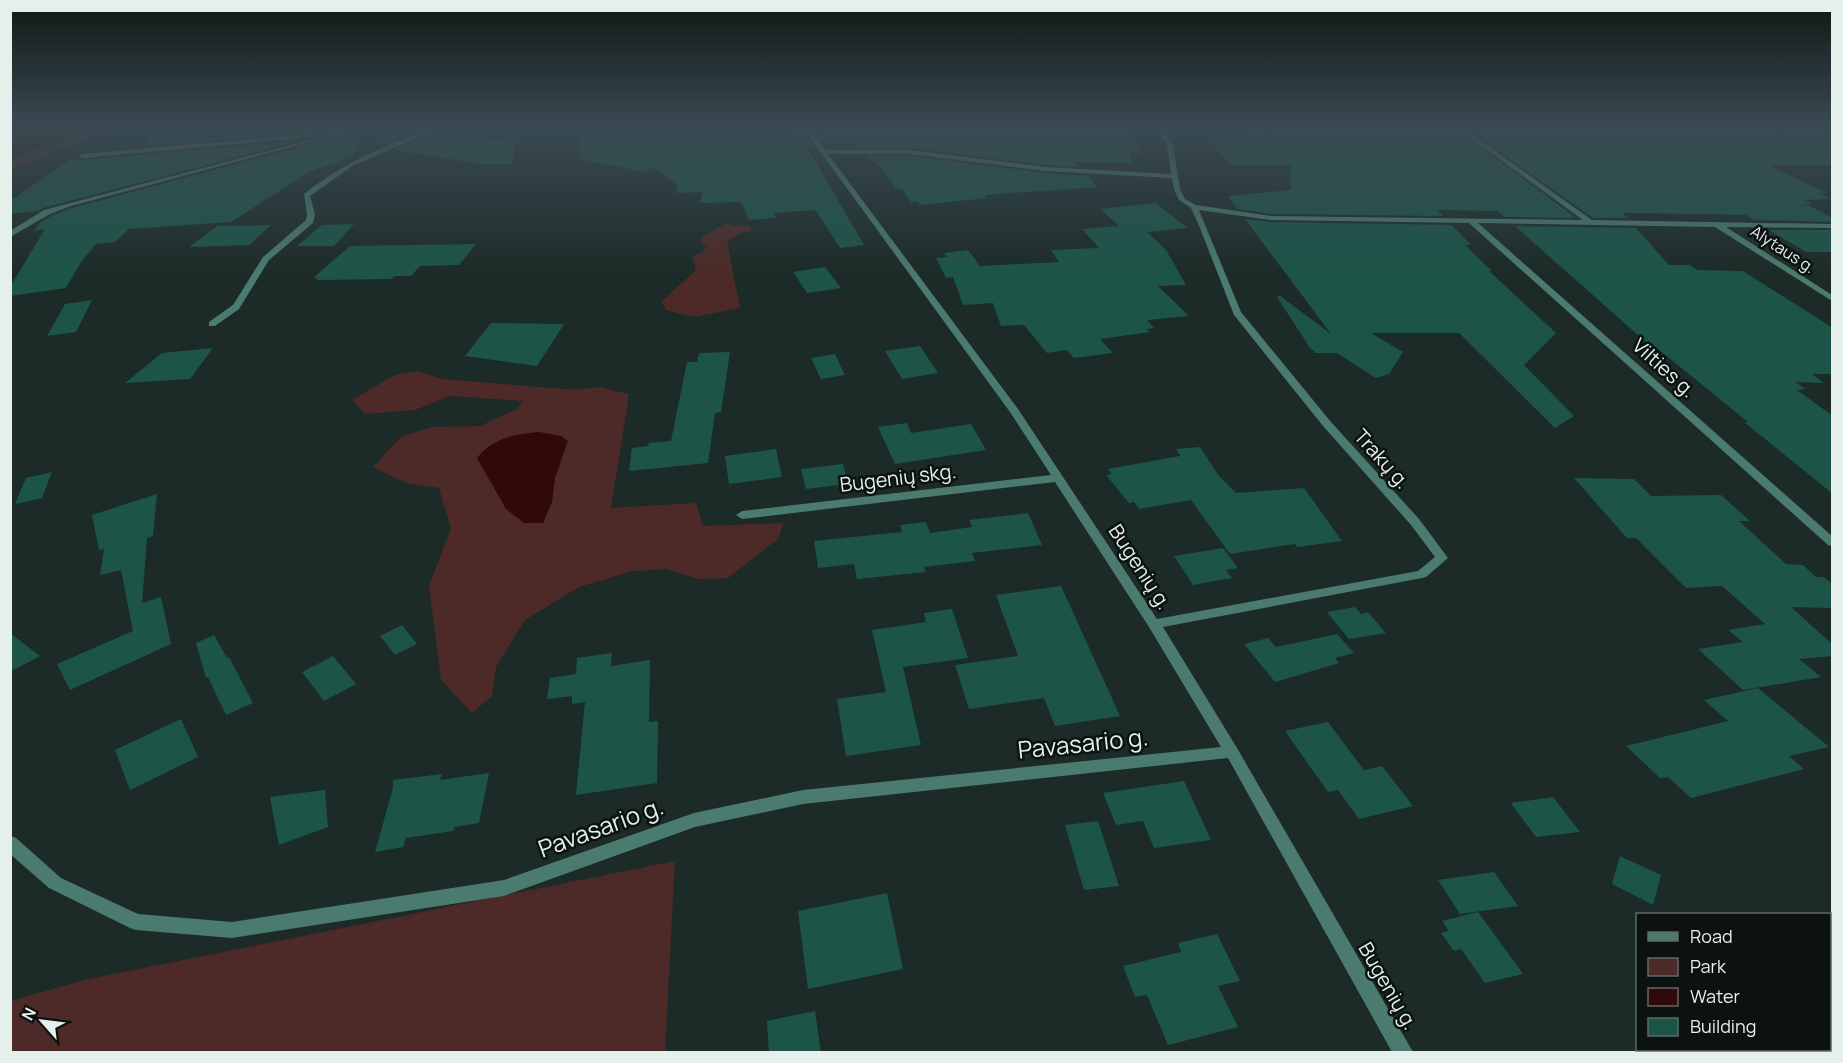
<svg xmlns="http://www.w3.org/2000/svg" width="1843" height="1063" font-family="Manrope,sans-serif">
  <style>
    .green { fill: #4d2a27; fill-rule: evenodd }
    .water { fill: #300908 }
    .building { fill: #1c5548 }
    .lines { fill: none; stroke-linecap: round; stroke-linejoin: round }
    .street { fill: #4b7b6e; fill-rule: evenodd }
    .labels { text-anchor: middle; stroke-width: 5; stroke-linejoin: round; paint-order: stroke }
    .far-street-label { font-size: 16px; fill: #e5efec; stroke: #0b1210 }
    .street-label { font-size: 20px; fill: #e5efec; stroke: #0b1210 }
    .near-street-label { font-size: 24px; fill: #e5efec; stroke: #0b1210 }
  </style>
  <rect width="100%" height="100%" fill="#1c2b27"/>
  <path class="green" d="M90,128H111L11,170L10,159Z
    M726,223L736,226L749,225L751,231L740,233L727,242L740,308L693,317L666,310L662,301L696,270L692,257L702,252L708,246L701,243V238Z
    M419,371L441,379L576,390L598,387L629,394L611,508L696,503L703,526L783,523L779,538L728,578L698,579L667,569L633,571L579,587L525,620L496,667L492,696L472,713L441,680L429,586L451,528L439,488L406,483L373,467L402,436L433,427L480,426L517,409L523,401L449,396L415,410L365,414L352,400L395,375ZM562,461L555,477L552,502L506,509L494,484Z
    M675,861L665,1052H11L10,1001L89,979Z"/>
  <path class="water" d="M11,128H90L11,159Z
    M539,432L561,436L568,441L555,477L552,502L543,523H524L506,509L477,458C492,438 516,434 539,432Z"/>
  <path class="building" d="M277,128H348L304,139L300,133L144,146L149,136L166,133L168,142L177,141L176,142L228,137L230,132Z
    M366,128L352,156L307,173L231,222L129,229L115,242L96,244L81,262L66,288L10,296V287L45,229L34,231L41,222L51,216L72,208L364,130Z
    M406,128L423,129L382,145L384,132L402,133Z
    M580,128L725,130L801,128L814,146L807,147L864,245L840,248L817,212L813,210L774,213L776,218L749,220L741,202L700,203L703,192L676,193L678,186L655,167L644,172L579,159Z
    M812,128H1128L1140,153H1129L1133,163L1076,162L1080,167L1046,165L910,148H857L851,142L825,145Z
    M1243,128H1455L1576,218L1504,217L1498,211L1437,210L1443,216L1271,214L1237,209L1228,196L1291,190L1290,165H1231L1204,134H1246Z
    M1466,128H1833V165H1768L1827,193H1820L1832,199L1804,200L1813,204H1806L1833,218V222L1754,220L1746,215L1703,214L1622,213L1628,218H1593Z
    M438,132H441L436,136L515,141L512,164H482L396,150Z
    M298,141L43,208L38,211L10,214V201L71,159L82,160Z
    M867,156H910L1046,173L1088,176L1097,187L984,195L987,198L920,205L918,202H911L902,189H897L878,165Z
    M1155,203L1188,228L1147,232L1166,250L1186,285L1158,286L1189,316L1147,320L1154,328L1146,329L1150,332L1100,339L1113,353L1074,358L1067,350L1047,353L1024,325L1001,326L993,303L963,305L953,277L946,278L936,258L947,257L944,253L968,250L980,266L1059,262L1051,250L1099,248L1082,229L1119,226L1100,209Z
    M1245,219L1271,222L1452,225L1471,245H1465L1492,271H1489L1556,333L1524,365L1574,416L1555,428L1459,333H1371L1403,352L1389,374L1376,378L1337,353H1314L1315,352L1310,348L1277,297L1279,295L1331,334Z
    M354,224L334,246H297L322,225Z
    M271,225L249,245L189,247L217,226Z
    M1515,226L1636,228L1669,265H1690L1697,270L1743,271L1833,328V374H1812L1824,383L1795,382L1806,389L1797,390L1833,416V494L1744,422H1748L1658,349L1648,344Z
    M1769,230H1833V252H1806Z
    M476,244L459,265L420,266L411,276H394L392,279L315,280L318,278H313L350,246Z
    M825,267L841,288L807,293L793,272Z
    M92,300L76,332L47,336L65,304Z
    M491,323L564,324L537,366L465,356Z
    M920,346L938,373L902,379L885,351Z
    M213,348L190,379L125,383L162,353Z
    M730,352L721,412L715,413L708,463L629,471L632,448L648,446L649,443L671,441L687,362H697L699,353Z
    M835,354L845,375L821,379L811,358Z
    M907,423L911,433L971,424L986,450L895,464L878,427Z
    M1200,447L1219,476L1236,493L1304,488L1342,541L1297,547L1295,544L1230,554L1191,500L1139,509L1134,502L1129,503L1106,475L1112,474L1108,469L1180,456L1176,449Z
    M776,449L782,477L729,484L725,456Z
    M843,464L848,484L806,489L801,469Z
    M52,472L42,498L15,504L26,478Z
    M1574,478L1634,479L1651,496L1721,495L1750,521H1739L1786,564L1803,565L1816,577H1824L1833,585V608L1791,607L1833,645V656L1799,659L1821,677L1743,690L1698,649L1743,642L1728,630L1765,624L1722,586L1686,588L1636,538H1627Z
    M157,494L153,536L147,538L142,603L161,597L171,644L70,690L57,664L133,631L121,570L100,575L104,549L99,550L92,515Z
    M1028,513L1042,545L972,553L975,561L924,567L926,572L857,579L854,564L818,568L814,541L902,532L900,525L926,522L930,533L972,527L969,520Z
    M1223,548L1238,568L1226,570L1232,578L1193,585L1174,556Z
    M1061,586L1120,716L1055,726L1044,698L969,709L955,665L1018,656L996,595Z
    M1355,607L1361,614L1368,612L1386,633L1349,639L1327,612Z
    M952,609L968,658L903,667L921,745L846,756L837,699L886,692L872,630L926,622L924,613Z
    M402,625L417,644L395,655L380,636Z
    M10,633L40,656L10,672Z
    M1337,634L1354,653L1335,658L1339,663L1275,682L1244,644L1268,638L1276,647Z
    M214,635L227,658L229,657L253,703L226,715L208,677L206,678L196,643Z
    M612,653L611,666L650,660L649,722L658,721L657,783L576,795L585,702L572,704V696L547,699L550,678L576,674L577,658Z
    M333,656L356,684L324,701L302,672Z
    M1758,688L1829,747L1789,756L1804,769L1691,798L1668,777L1660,778L1626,746L1728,721L1704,700Z
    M181,719L198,757L130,790L115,750Z
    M1328,722L1364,770L1382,766L1413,806L1359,819L1338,790L1328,792L1285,731Z
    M489,773L479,823L455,827L453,831L406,838L403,847L375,852L393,788V780L442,774L440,780Z
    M1184,781L1211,840L1154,848L1143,821L1116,825L1103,793Z
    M325,790L328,827L279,845L270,797Z
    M1553,797L1580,832L1536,837L1511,803Z
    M1098,821L1119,886L1084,890L1065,825Z
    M1620,856L1661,875L1653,905L1612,884Z
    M1494,872L1518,906L1460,914L1438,880Z
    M887,893L903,969L808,989L798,911Z
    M1478,912L1523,974L1485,983L1461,949L1454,951L1441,933L1449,931L1442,921Z
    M1217,934L1240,981L1218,986L1238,1027L1168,1045L1147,995L1135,997L1123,966L1181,952L1178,943Z
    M815,1011L821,1053H769L767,1021Z"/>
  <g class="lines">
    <path class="street" d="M355,128H363L71,206L50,214L10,237V231L44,210Z
      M434,128H441L354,165L310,196L315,214L313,223L269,260L239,309L215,326H209V322L233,305L263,257L306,220L307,214L304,194C343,163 387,144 434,128Z
      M803,128H809L826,150H910L1046,167L1171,174L1167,145L1156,128H1162L1173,145L1180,189L1185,199L1196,205L1271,216L1583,220L1457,128H1463L1592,220L1832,224V228L1726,227L1832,295V301L1715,227L1478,223L1832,536V546L1828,545L1469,223L1271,220L1199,210L1241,312L1331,422L1419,519L1448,558L1426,577L1422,578L1163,627L1237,748L1413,1052H1392L1228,758L803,804L695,827L504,896L232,938L136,930L130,928L49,888L10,854V836L16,838L61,878L138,914L232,922L504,880L694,813L803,790L1221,747L1149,627L1055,482L742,519L736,515L742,511L1051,475L1010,412ZM828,154H910L1046,171L1172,178L1174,189L1179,200L1191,208L1198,223L1234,315L1323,426L1411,525L1435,557L1418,571L1157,619L1018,409Z
      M300,135L302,138L82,158L79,156L82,154Z"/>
  </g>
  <linearGradient id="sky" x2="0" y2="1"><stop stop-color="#0f1815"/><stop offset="0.46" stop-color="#3a4a52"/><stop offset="1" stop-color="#3a4a52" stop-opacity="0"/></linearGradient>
  <rect width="1843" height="276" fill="url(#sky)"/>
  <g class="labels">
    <g class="far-street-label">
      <text transform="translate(1783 249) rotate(33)" y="6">Alytaus g.</text>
    </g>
    <g class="street-label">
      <text transform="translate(1664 368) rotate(42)" y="7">Vilties g.</text>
      <text transform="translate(1382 459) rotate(48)" y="7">Trakų g.</text>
      <text transform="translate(898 478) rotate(-7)" y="7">Bugenių skg.</text>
      <text transform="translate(1140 567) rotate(57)" y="7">Bugenių g.</text>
      <text transform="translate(1388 986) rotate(60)" y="7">Bugenių g.</text>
    </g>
    <g class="near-street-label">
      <text transform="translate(1083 744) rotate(-6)" y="8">Pavasario g.</text>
      <text transform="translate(601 828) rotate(-20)" y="8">Pavasario g.</text>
    </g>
  </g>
  <rect width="1843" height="1063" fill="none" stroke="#e5efec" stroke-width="24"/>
  <rect x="1636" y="913" width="195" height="138" fill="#0b1210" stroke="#626a68" stroke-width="1.5"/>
  <rect x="1648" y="932" width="30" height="9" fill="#4b7b6e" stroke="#626a68" stroke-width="1.5"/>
  <text x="1690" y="943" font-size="18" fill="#e5efec">Road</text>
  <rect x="1648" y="958" width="30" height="18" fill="#4d2a27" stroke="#626a68" stroke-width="1.5"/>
  <text x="1690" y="973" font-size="18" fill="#e5efec">Park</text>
  <rect x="1648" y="988" width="30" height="18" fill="#300908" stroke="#626a68" stroke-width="1.5"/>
  <text x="1690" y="1003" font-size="18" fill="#e5efec">Water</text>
  <rect x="1648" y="1018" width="30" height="18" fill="#1c5548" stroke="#626a68" stroke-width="1.5"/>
  <text x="1690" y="1033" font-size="18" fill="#e5efec">Building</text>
  <g transform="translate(42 1021) rotate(298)" stroke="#0b1210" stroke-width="4.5" paint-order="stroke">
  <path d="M0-4.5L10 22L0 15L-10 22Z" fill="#e5efec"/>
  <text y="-9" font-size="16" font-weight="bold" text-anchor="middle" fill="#e5efec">N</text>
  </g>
</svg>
